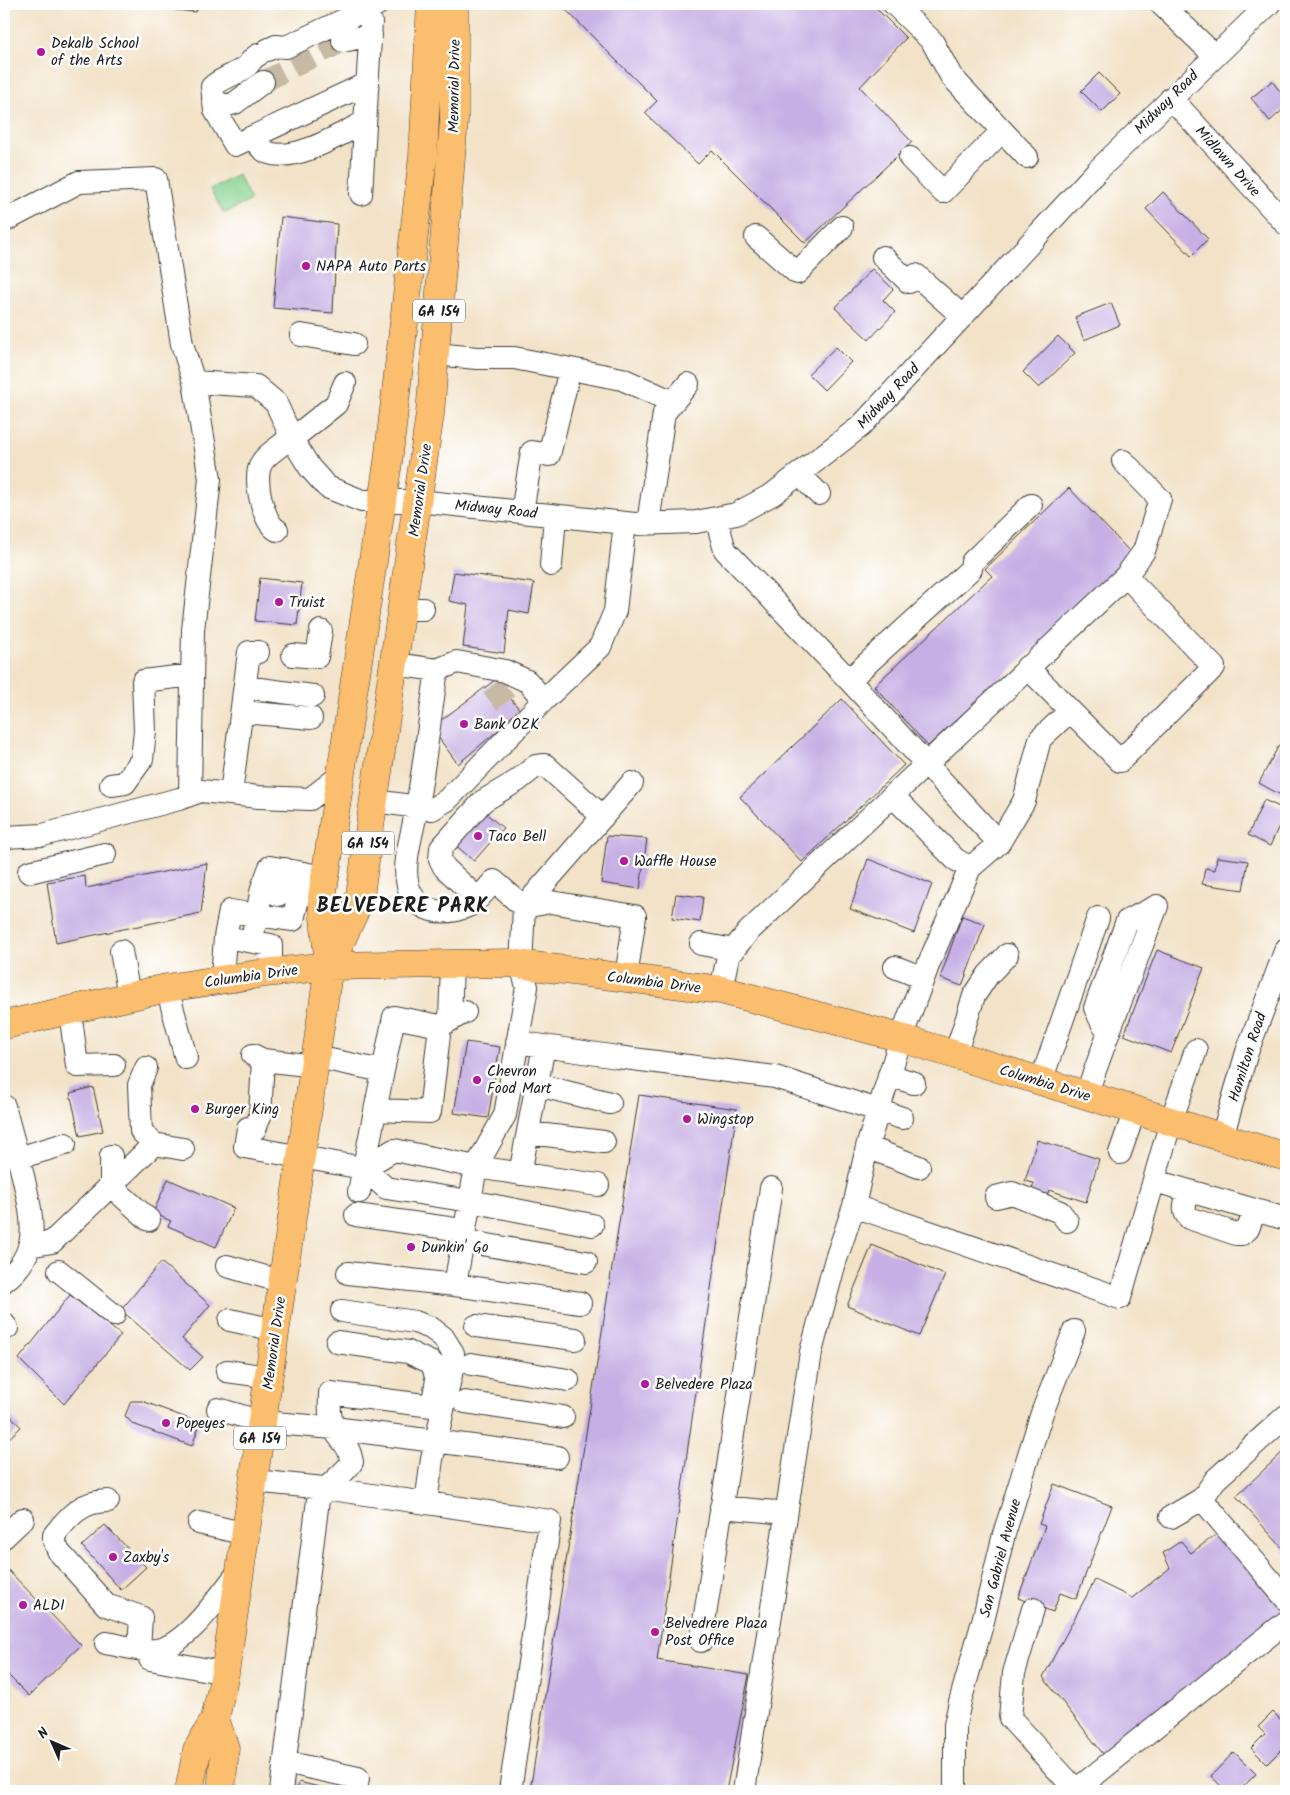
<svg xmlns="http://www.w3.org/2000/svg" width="1290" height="1795" font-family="Kalam,sans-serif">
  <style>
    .green { fill: #86d18f; stroke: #517656 }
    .building { fill: #c6afe4 }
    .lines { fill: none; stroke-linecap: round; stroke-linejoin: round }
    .minor-tunnel { stroke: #c7baa5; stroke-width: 22; stroke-dasharray: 22 11; stroke-linecap: butt }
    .minor-casing { stroke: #3c3a36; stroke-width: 24 }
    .major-casing { stroke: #3c3a36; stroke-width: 29 }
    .minor { stroke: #fff; stroke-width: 22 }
    .major { stroke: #fbbd6e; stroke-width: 28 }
    .poi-dot { fill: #b5179e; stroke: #fff; stroke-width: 2 }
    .labels { text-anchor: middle; stroke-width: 5; stroke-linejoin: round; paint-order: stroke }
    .shield { fill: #fff; stroke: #606060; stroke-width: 1 }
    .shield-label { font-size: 14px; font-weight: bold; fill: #1c1c1c }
    .poi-label { font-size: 15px; fill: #1c1c1c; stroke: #fff; text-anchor: start }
    .street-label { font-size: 15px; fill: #1c1c1c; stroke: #fff }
    .district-label { font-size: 20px; font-weight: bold; letter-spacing: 1px; fill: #1c1c1c; stroke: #fff }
  </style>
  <rect width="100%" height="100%" fill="#fff"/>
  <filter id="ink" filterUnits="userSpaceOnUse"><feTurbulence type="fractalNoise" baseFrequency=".02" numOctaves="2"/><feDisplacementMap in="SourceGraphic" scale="10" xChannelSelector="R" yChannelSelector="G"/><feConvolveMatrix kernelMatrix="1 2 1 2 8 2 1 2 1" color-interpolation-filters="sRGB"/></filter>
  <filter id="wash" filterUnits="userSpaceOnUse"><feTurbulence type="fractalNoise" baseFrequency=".0096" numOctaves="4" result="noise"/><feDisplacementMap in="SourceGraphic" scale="20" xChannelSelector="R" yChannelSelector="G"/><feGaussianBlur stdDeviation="1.12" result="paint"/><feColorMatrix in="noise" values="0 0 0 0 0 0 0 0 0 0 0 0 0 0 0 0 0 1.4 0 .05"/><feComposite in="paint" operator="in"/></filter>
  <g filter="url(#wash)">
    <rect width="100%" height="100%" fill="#f2e2c7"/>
    <path class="green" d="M238,175L251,200L224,214L210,189Z"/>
    <g id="blocks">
      <path class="building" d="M175,4H199L196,12L175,10Z
        M560,4H872L906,38L860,87L912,142L805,243L712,150L698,164L645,113L657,101Z
        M1099,73L1120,94L1102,112L1081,91Z
        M1272,81L1286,99V107L1270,121L1251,98Z
        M1163,192L1208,239L1191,256L1146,209Z
        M281,217L337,224L333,313L273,308Z
        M872,269L893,289L883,300L895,312L869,340L835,308Z
        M1111,303L1120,325L1084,340L1075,317Z
        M1058,336L1075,353L1039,388L1023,372Z
        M836,347L851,362L824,390L808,374Z
        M1069,488L1134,556L928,746L874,686L992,576L985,569Z
        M454,572L534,583L529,614L509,610L504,653L463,647L468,605L449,601Z
        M260,578L302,583L297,625L255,621Z
        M495,680L521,711L458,764L438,737L440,721Z
        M842,699L904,765L802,862L740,797Z
        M1279,745L1286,749V798L1259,783Z
        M1264,800L1286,810L1270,846L1248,835Z
        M482,810L503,828L474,861L453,843Z
        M607,836L647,839L640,889L601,883Z
        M1217,857L1248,861L1243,890L1202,884L1205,868L1215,870Z
        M868,859L932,884L914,933L850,909Z
        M207,863L201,913L56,943L47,882L85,876L86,888Z
        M676,894L703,897L700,922L672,918Z
        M962,916L985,924L962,986L940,978Z
        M1157,950L1204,968L1171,1053L1124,1035Z
        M466,1042L500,1047L488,1118L454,1113Z
        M93,1087L103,1131L80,1136L70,1093Z
        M639,1095L737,1109L657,1660L749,1675L726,1791H530Z
        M1037,1140L1099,1159L1086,1202L1049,1190L1042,1211L1027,1206L1034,1183L1025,1181Z
        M168,1179L234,1208L216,1247L168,1226L171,1221L153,1213Z
        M872,1245L945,1275L919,1336L847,1306Z
        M161,1262L210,1305L182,1339L203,1357L190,1370L121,1310Z
        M70,1295L121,1335L64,1404L19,1359Z
        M131,1401H142L200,1423L192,1446L133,1424L125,1416Z
        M4,1409L21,1427L4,1443Z
        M1286,1449V1552L1236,1496Z
        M1054,1484L1112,1506L1076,1599L1060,1593L1053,1612L1018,1598L1045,1526L1039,1524Z
        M105,1525L146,1567L121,1590L82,1546Z
        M1221,1531L1284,1610L1104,1755L1043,1677L1095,1580L1132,1598L1170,1568L1163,1553L1181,1541L1191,1553Z
        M4,1566L81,1645L29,1696L4,1671Z
        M1273,1712L1286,1725V1745L1267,1764L1251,1748L1265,1734L1258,1727Z
        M1234,1752L1256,1774L1239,1791H1226L1211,1776Z
        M299,1782L331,1790L330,1791H297Z"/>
    </g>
  </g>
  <g filter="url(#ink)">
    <use href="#blocks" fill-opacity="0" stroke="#3c3a36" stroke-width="1"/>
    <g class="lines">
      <path class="minor-tunnel" d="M263,82L343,41
        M492,686L513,712"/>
      <defs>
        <path id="minor" d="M894,4L932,41L951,76L1027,157
          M1161,4L1214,55
          M343,41L371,35
          M267,50L276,46L286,47L378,4
          M258,55C252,58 251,62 247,66C237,75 222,77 212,87L215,110L235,145L368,83
          M1171,98L1286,224
          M213,99L224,106L235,103L263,82
          M252,137C257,143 262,151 269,153C297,162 340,134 365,122
          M910,158L943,192L1001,132
          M361,194L371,22L366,9
          M4,221L79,182L156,179L182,344L194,382L256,386L276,403L292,439L310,468L327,487L362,501H418L635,524L696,522L736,514L773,494L861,426L1096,172L1269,4
          M756,237L797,273L842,227
          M883,257L909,282
          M916,275L962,316
          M301,335L354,344
          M435,354L477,358H514L622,379L673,402
          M799,474L819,494
          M522,512L532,452L549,455L570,369
          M716,518L725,550L849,680L999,843L970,868
          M648,524L664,413L688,384
          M277,530C263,522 253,479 261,464C265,455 280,447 287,440L292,439L336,404L345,383
          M551,565L555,516
          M403,609H423
          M293,655L317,657L321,631
          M395,664L437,670L457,662L505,671L527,681L544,700L600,647L615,611L625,523
          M1027,667L1120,761L1214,667L1126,576
          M437,670C430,716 425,761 417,806C414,829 403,858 407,881C413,914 444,917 470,905C479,900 487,888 494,881L524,907L521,965L527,987L505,1115L476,1167L455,1285L580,1303
          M849,680L971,569L972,562L1031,505
          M245,687L313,696
          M242,712L311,718
          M111,785L125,783L142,759L145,731L143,681L192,675
          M190,794L193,630L210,479L194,382
          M231,794L249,652H258
          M375,801L432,809L447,800L544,700
          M4,837L43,835L179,799L201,791L259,797L310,799L341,775
          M999,843L1024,801L1040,739L1070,711
          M29,872L105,854
          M278,895L285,869
          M477,898L444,867L440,859L441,848L483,801L517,781L536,766L545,765L603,817
          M524,907L551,902L635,916L626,978
          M524,907L632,783
          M254,929L257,915L293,920L304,873
          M225,937L230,911L257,915L262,888L270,867L325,877
          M701,944L734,950
          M121,951L129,996
          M895,967L923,978
          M222,979L225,937L271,945V972
          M167,988L186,1058
          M721,990L728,956L749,931L1126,576L1144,551L1160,499L1123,461
          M70,1010L77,1066L114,1065
          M450,1020L452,964
          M1110,1029L1157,906
          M517,1042L617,1057L775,1077L902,1118
          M253,1055L263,1060L260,1116L255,1129L248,1128L245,1147L363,1168L386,1188L470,1201L592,1225
          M955,1055L974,996L988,975L1007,955
          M316,1057L383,1071L359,1192
          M263,1060L315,1066
          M146,1068L139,1085L141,1131L154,1144L183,1149
          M383,1071L394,1017L440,1026L465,1012
          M889,1075L914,1083
          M526,1078L538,1085L610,1103
          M1041,1081L1098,918
          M1086,1095L1110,1029L1103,1025L1095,1008L1127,921L1157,906
          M4,1106C10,1129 17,1153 23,1176C32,1216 43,1252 4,1281
          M376,1110L430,1112L440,1026
          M529,1133L604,1142
          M1222,1137L1247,1052L1286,949
          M867,1147L919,1167
          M1120,1153L1135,1110
          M111,1156V1186L149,1220
          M18,1158L65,1144
          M363,1168L394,1150L476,1167L598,1185
          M520,1174L544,1046
          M1155,1181L1286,1219
          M1189,1191C1186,1201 1181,1210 1189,1218L1236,1234H1242L1248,1229L1255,1210
          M996,1197L1012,1193L1060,1212L1067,1221
          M854,1206L1120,1298L1171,1121L1196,1050
          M356,1215L455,1229L465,1233
          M464,1241L586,1262
          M29,1246L52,1242L154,1144
          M227,1266L283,1282
          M59,1271L114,1315
          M348,1273L455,1285
          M342,1311L415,1322L431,1328L443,1337L453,1353L452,1370L432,1459L426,1503
          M230,1320L276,1330
          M4,1324L7,1328
          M476,1326L575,1339
          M471,1364L568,1380
          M227,1371L269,1377
          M465,1402L563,1417
          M218,1409L262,1422L334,1428L557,1457
          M254,1481L324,1488L550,1521L510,1791
          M1202,1499L1215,1480L1286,1416
          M108,1501C82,1501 70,1515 54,1535V1541L59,1552L106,1605L141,1617L139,1648
          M721,1507L786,1513
          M1171,1517L1202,1499L1286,1599
          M199,1523L246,1534
          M4,1537L23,1519
          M1033,1609L1014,1673L1010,1718L1076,1790L1286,1622
          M701,1641L771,1188
          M106,1643C120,1645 143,1652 156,1650C187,1646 222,1592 241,1569
          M150,1659L225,1673
          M285,1762L358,1778L356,1791
          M281,1791L318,1500C327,1483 341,1478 352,1462C348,1441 341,1444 334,1428C328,1417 330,1404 330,1393L432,1406L437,1380L432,1363L408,1352L337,1342
          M744,1791L811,1352L835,1262L854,1206L867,1147L901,1038L929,963L970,868L955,859L893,796
          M955,1791V1725L960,1702L983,1621L1004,1534L1042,1413L1074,1331"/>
        <path id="major" d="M329,966L359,902L430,414L454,120V4
          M4,1025L167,988L265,973L329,966L510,963L721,990L901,1038L1286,1157
          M215,1719L225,1748L221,1791
          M189,1791L197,1750L215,1719L225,1673L329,966L322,898L388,462L423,156L431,4"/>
      </defs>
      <use href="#minor" class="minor-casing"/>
      <use href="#major" class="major-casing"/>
      <use href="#minor" class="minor"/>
      <use href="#major" class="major"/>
    </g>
  </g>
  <g class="poi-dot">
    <circle cx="41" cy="52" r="5"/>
    <circle cx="306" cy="266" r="5"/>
    <circle cx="279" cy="602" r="5"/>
    <circle cx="464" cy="724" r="5"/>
    <circle cx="478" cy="836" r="5"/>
    <circle cx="624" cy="861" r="5"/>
    <circle cx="477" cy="1080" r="5"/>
    <circle cx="195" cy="1109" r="5"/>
    <circle cx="687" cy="1119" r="5"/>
    <circle cx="411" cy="1247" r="5"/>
    <circle cx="645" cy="1384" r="5"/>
    <circle cx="166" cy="1423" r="5"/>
    <circle cx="113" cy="1557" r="5"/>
    <circle cx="23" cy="1605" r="5"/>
    <circle cx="655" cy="1632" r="5"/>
  </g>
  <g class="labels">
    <g class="shield">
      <rect x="413" y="299.5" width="52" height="23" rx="4"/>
      <rect x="342" y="831.5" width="52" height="23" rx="4"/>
      <rect x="234" y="1426.5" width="52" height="23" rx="4"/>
    </g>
    <g class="shield-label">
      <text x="439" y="316">GA 154</text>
      <text x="368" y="848">GA 154</text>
      <text x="260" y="1443">GA 154</text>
    </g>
    <g class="poi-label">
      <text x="51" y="48">Dekalb School<tspan x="51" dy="17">of the Arts</tspan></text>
      <text x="316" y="271">NAPA Auto Parts</text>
      <text x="289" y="607">Truist</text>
      <text x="474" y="729">Bank OZK</text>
      <text x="488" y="841">Taco Bell</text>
      <text x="634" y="866">Waffle House</text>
      <text x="487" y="1076">Chevron<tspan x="487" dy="17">Food Mart</tspan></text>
      <text x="205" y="1114">Burger King</text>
      <text x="697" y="1124">Wingstop</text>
      <text x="421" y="1252">Dunkin' Go</text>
      <text x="655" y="1389">Belvedere Plaza</text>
      <text x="176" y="1428">Popeyes</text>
      <text x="123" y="1562">Zaxby's</text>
      <text x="33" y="1610">ALDI</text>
      <text x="665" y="1628">Belvedrere Plaza<tspan x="665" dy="17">Post Office</tspan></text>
    </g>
    <g class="street-label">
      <text transform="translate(454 86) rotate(-89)" y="5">Memorial Drive</text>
      <text transform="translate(1166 102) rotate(-45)" y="5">Midway Road</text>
      <text transform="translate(1228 161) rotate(48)" y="5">Midlawn Drive</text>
      <text transform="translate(888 396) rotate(-47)" y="5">Midway Road</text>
      <text transform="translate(420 490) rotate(-82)" y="5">Memorial Drive</text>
      <text transform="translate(496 509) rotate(6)" y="5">Midway Road</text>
      <text transform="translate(251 976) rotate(-8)" y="5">Columbia Drive</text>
      <text transform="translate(654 982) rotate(7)" y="5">Columbia Drive</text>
      <text transform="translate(1247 1057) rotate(-72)" y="5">Hamilton Road</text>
      <text transform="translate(1045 1083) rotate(17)" y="5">Columbia Drive</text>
      <text transform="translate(274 1343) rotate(-82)" y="5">Memorial Drive</text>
      <text transform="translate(1000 1558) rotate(-75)" y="5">San Gabriel Avenue</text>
    </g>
    <g class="district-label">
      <text x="403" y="912">BELVEDERE PARK</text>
    </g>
  </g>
  <rect width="1290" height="1795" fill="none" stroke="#fff" stroke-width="20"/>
  <g transform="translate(52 1742) rotate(315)" stroke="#ffffff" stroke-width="4" paint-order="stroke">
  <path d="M0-4L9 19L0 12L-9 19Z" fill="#1c1c1c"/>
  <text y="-8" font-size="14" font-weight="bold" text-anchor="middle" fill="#1c1c1c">N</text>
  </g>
</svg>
